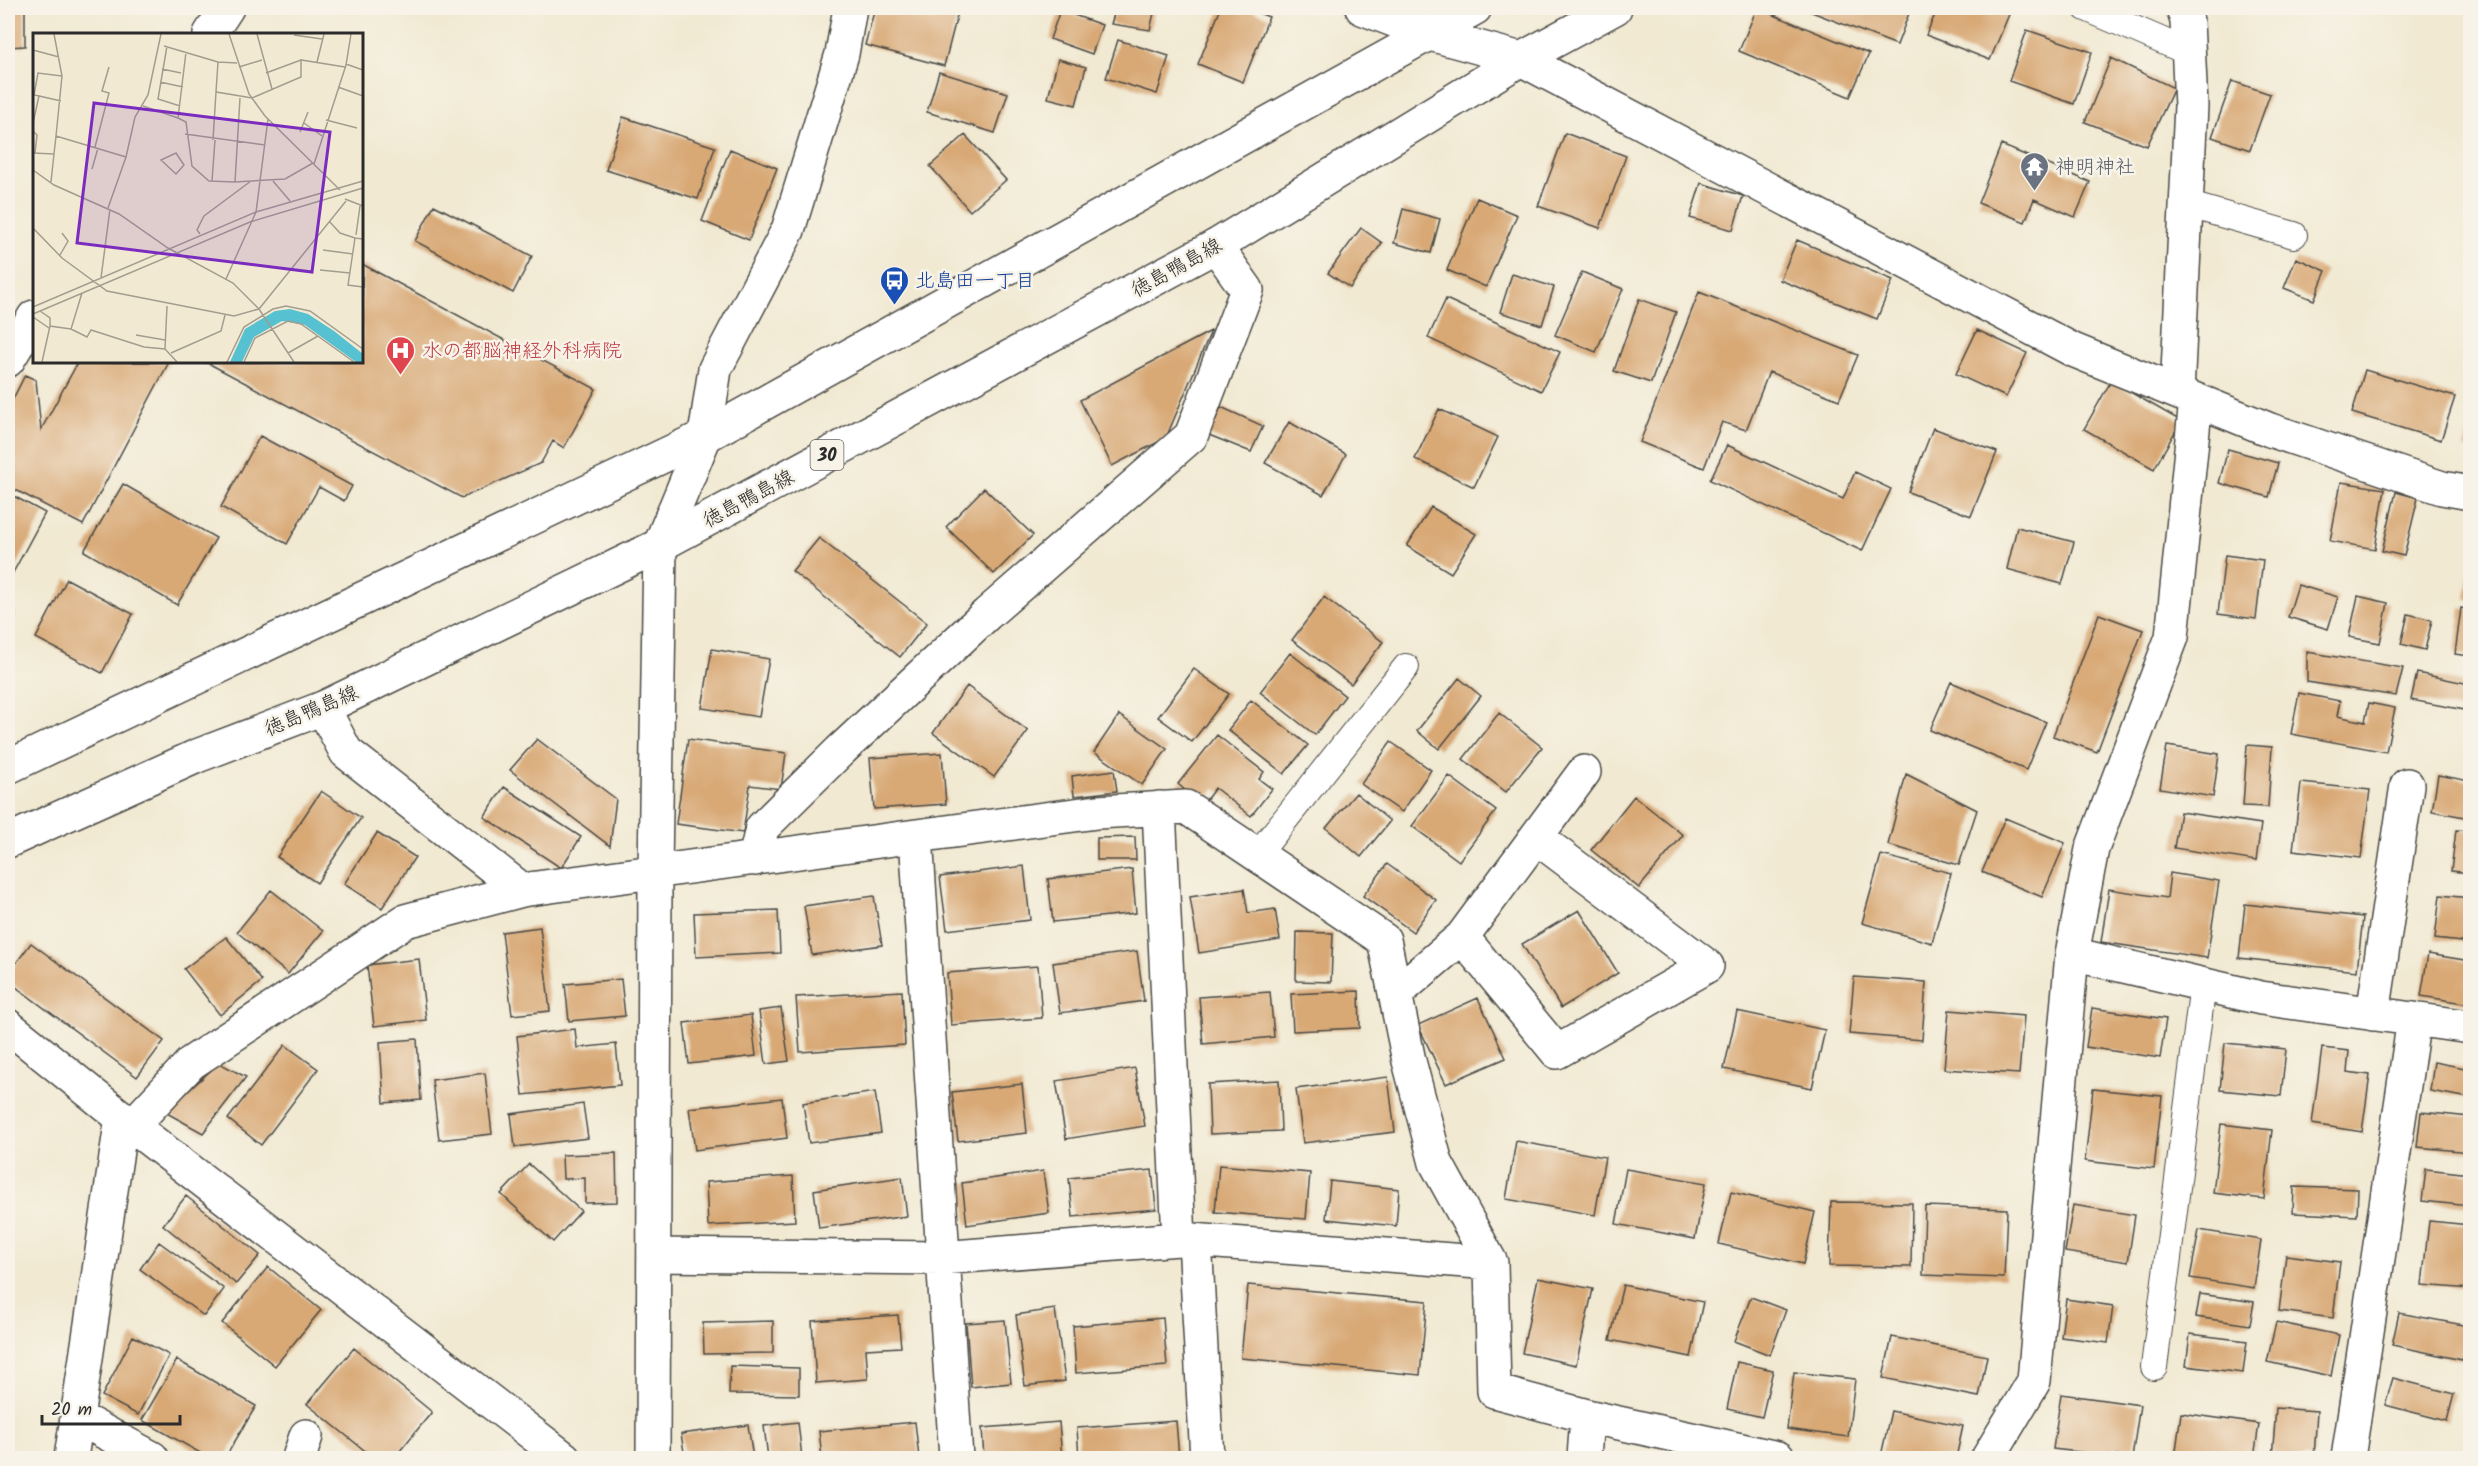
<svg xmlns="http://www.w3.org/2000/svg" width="2478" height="1466" font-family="Kalam,'Klee One',sans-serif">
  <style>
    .building { fill: #d8a875 }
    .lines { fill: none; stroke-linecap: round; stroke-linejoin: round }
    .service-casing { stroke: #494844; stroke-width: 28 }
    .minor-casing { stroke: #494844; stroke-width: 36 }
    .tertiary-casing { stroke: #494844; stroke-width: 36 }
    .primary-casing { stroke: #494844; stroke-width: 36 }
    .service { stroke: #fff; stroke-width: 26 }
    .minor { stroke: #fff; stroke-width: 33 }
    .tertiary { stroke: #fff; stroke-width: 33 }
    .primary { stroke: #fff; stroke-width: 33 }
    .labels { text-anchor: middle; stroke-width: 5; stroke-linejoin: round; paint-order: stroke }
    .shield { fill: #f7f3e8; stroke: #686764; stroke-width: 1.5 }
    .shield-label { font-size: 18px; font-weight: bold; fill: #2b2b2b }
    .worship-label { font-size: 20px; fill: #5b616d; stroke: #f7f3e8; text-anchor: start }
    .street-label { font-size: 20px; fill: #2b2b2b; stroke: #f7f3e8 }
    .transit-label { font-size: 20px; fill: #164399; stroke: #f7f3e8; text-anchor: start }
    .health-label { font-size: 20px; fill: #be3a42; stroke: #f7f3e8; text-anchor: start }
    .inset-road { fill: none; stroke: #a29d8f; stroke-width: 1.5 }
    .view { fill: #7b2cbf; fill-opacity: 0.15; stroke: #7b2cbf; stroke-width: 3 }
    .inset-edge { fill: none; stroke: #2b2b2b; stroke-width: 3 }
  </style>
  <rect width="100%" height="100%" fill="#f7f3e8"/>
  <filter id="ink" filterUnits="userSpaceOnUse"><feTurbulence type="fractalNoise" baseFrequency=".0167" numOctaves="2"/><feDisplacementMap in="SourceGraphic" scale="12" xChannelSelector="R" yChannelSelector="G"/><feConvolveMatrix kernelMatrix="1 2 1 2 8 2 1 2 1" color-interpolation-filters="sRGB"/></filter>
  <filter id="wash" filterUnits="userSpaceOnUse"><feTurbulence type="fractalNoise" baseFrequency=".008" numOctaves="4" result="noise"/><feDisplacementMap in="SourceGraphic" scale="24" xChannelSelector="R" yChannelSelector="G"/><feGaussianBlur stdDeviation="1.35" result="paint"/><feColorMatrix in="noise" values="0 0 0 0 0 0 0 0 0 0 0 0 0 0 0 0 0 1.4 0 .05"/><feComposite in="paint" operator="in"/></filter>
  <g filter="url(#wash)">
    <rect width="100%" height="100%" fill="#f1e9d2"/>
    <g id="blocks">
      <path class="building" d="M8,8H25V46L8,47Z
        M875,8H959L944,66L865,45Z
        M1116,8L1155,9L1150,30L1111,24Z
        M1221,8H1246L1269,17L1243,82L1198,64Z
        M1757,8L1869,54L1850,97L1739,51Z
        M1804,8H1911L1897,45L1804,9Z
        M1938,8H1997L2010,12L1990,60L1926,35Z
        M1060,10L1102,25L1092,54L1050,39Z
        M2027,30L2092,52L2074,104L2009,81Z
        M1118,40L1169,56L1157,94L1106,78Z
        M2111,58L2174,88L2147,146L2085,122Z
        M1058,59L1086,67L1076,105L1048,98Z
        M939,72L1008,93L995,133L927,112Z
        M2232,81L2270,94L2250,150L2212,137Z
        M623,117L715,147L698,199L606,170Z
        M1565,133L1626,156L1600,228L1538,206Z
        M965,135L1006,180L970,211L930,166Z
        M2001,145L2090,182L2075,217L2034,199L2025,222L1978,203Z
        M730,149L777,168L749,240L702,221Z
        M1701,183L1743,196L1733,230L1690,218Z
        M1477,198L1517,215L1486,287L1447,270Z
        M434,205L532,256L513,293L415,241Z
        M1403,209L1440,219L1431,253L1394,243Z
        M1361,228L1382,243L1350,288L1328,273Z
        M1797,240L1893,280L1877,319L1780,280Z
        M2296,258L2326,271L2314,300L2284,288Z
        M362,264L596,389L564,448L553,441L541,463L462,498L206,362H362Z
        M1582,272L1623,289L1596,352L1555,335Z
        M1512,274L1554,287L1542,325L1500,312Z
        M1699,292L1858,355L1839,400L1769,372L1746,430L1722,422L1704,468L1640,442Z
        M1446,299L1560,352L1541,391L1428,338Z
        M1639,299L1676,312L1651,383L1614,371Z
        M1977,330L2027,353L2006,397L1956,374Z
        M1211,331L1166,438L1112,466L1080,400Z
        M78,362H169L83,525L8,486V409L25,375L36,380L41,430Z
        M2365,370L2455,397L2441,440L2352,413Z
        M2111,381L2181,421L2154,469L2084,429Z
        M1221,407L1263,426L1251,452L1209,435Z
        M1439,409L1498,437L1474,487L1415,459Z
        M1289,422L1346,454L1323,495L1265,463Z
        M1933,428L1997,452L1971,516L1908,492Z
        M2470,429V450L2465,448Z
        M260,436L352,486L344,501L319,487L287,544L221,507Z
        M1727,445L1843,499L1855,472L1891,489L1862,551L1710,480Z
        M2228,449L2278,463L2269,497L2219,483Z
        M2341,482L2385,489L2375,549L2330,541Z
        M123,484L216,538L177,605L84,551Z
        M984,488L1033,535L994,574L946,527Z
        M2396,492L2418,498L2404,556L2382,551Z
        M8,493L45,513L8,582Z
        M1431,507L1476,534L1451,573L1407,546Z
        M2017,527L2074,542L2062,584L2007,569Z
        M819,538L927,623L900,657L792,571Z
        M2225,555L2263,560L2256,619L2218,614Z
        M2469,571H2470V599H2465Z
        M67,579L133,614L102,673L36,638Z
        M2298,585L2338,597L2328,629L2288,617Z
        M2358,596L2388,603L2380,643L2349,637Z
        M1324,597L1383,642L1351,684L1292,640Z
        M2461,608L2470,610V656L2455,654Z
        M8,609L15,613L8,628Z
        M2099,614L2143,630L2097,752L2053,736Z
        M2408,614L2432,620L2425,650L2401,644Z
        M712,649L769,659L759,717L702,708Z
        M2307,652L2403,668L2396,696L2307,682Z
        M1290,653L1345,696L1315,735L1260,692Z
        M1194,669L1229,694L1192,742L1158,717Z
        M2417,673L2470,684V711L2411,700Z
        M1459,678L1481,696L1439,749L1417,731Z
        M1951,682L2046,722L2026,770L1930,730Z
        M967,686L1028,731L994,777L933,733Z
        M2299,693L2340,701L2337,716L2365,722L2369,703L2395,708L2386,752L2291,734Z
        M1251,700L1308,745L1284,774L1228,730Z
        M1499,713L1542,747L1506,792L1463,759Z
        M1119,715L1167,749L1142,785L1094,752Z
        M1217,735L1264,772L1259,779L1272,789L1251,816L1215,788L1202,805L1178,784Z
        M537,739L616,799L610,846L510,770Z
        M688,739L786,753L781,789L750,785L743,833L676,824Z
        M1391,742L1431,770L1402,812L1361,784Z
        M2247,745L2272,747L2268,807L2243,806Z
        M2167,746L2219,754L2213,797L2160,788Z
        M942,753L946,804L874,809L870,758Z
        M1114,770L1117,791L1074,796L1072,776Z
        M1906,774L1977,810L1959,865L1888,845Z
        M2438,775L2470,781V818L2432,811Z
        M1449,776L1496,811L1459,861L1412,826Z
        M2301,783L2370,790L2361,858L2293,850Z
        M504,787L581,837L561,868L484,817Z
        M321,791L361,818L317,883L277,857Z
        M1356,793L1390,821L1361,857L1326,828Z
        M1634,796L1683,835L1639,888L1591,850Z
        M2180,812L2261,824L2256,861L2174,848Z
        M2005,818L2065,843L2042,897L1982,872Z
        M2456,830L2470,831V873L2451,871Z
        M377,833L415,857L382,908L344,884Z
        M1135,837L1136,860H1097V838Z
        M1881,855L1951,873L1932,943L1862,923Z
        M1387,864L1436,900L1413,932L1363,896Z
        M1024,866L1030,920L947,930L940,877Z
        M1132,869L1136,913L1053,922L1048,879Z
        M2170,873L2219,881L2207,958L2101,942L2109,889L2167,898Z
        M1244,889L1248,913L1275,909L1280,940L1199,953L1190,897Z
        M271,890L323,931L288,974L237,932Z
        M2440,895L2470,898V943L2435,939Z
        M874,896L882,945L812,955L804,906Z
        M2245,904L2363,917L2357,971L2239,958Z
        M778,910L780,953L696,957L694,913Z
        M1579,910L1618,973L1561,1008L1522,944Z
        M540,927L550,1011L512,1015L502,932Z
        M1297,932L1333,933L1331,982L1296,981Z
        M226,937L262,981L220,1015L184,969Z
        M31,943L164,1041L137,1077L8,981V974Z
        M1137,951L1144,1001L1060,1013L1053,963Z
        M2428,954L2470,961V1004L2421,996Z
        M419,959L426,1020L374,1026L367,965Z
        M1038,966L1042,1018L951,1025L947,973Z
        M1854,977L1926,982L1922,1040L1849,1034Z
        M621,979L625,1016L569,1021L565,984Z
        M902,991L905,1045L800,1052L796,997Z
        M1359,991L1360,1028L1293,1031L1291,994Z
        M1270,992L1274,1037L1203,1044L1199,997Z
        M1478,998L1506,1058L1446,1084L1418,1025Z
        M781,1008L789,1061L766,1064L759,1011Z
        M2092,1008L2166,1019L2160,1058L2086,1047Z
        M1949,1010L2024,1016L2019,1074L1944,1069Z
        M1737,1011L1825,1030L1812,1088L1724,1069Z
        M751,1015L756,1056L689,1064L684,1023Z
        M575,1029L577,1048L616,1044L620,1085L523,1095L517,1036Z
        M417,1039L421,1100L384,1103L380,1042Z
        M2225,1043L2286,1049L2281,1096L2220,1090Z
        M285,1045L318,1069L261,1145L228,1119Z
        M2322,1048L2349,1051L2347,1072L2370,1075L2362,1132L2312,1124Z
        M2434,1062L2470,1069V1098L2430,1091Z
        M219,1063L246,1077L203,1133L165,1112Z
        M1135,1068L1145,1126L1066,1139L1056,1081Z
        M485,1073L492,1134L439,1140L432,1080Z
        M1388,1077L1395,1132L1303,1143L1296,1089Z
        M1279,1080L1281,1131L1210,1134L1208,1084Z
        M1022,1084L1027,1133L958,1141L952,1092Z
        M2093,1089L2162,1096L2154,1169L2085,1161Z
        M875,1092L881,1133L809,1143L803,1103Z
        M782,1098L787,1138L695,1150L689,1108Z
        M583,1104L588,1138L515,1147L511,1114Z
        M2421,1112L2470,1117V1152L2417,1147Z
        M2221,1124L2272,1130L2264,1199L2213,1193Z
        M1516,1141L1605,1157L1595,1215L1506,1199Z
        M616,1153L617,1202L585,1203V1178L563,1179L562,1155Z
        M529,1164L581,1211L553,1242L501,1194Z
        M1219,1165L1310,1173L1306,1219L1215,1212Z
        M1626,1169L1706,1183L1695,1239L1616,1224Z
        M2426,1169L2470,1174V1206L2422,1201Z
        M1152,1170L1156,1209L1073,1217L1069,1178Z
        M1043,1171L1049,1213L967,1225L962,1183Z
        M793,1176L795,1221L708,1226L706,1182Z
        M902,1177L907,1216L819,1228L814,1190Z
        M1330,1181L1399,1189L1396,1226L1326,1219Z
        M2294,1187L2358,1189L2357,1216L2293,1213Z
        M1731,1192L1815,1212L1803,1264L1719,1244Z
        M186,1196L260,1255L236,1284L163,1225Z
        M1831,1202L1912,1203L1911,1267L1829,1266Z
        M2073,1205L2135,1215L2128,1262L2065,1252Z
        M1925,1206L2007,1209L2004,1278L1923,1275Z
        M2429,1221L2470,1225V1289L2422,1285Z
        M2199,1230L2261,1240L2254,1288L2190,1278Z
        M159,1242L224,1289L204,1316L140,1269Z
        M2286,1255L2340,1262L2333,1318L2279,1311Z
        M268,1267L321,1310L275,1366L222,1323Z
        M1538,1278L1593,1289L1576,1365L1522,1353Z
        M1248,1285L1427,1301L1420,1375L1241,1358Z
        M1623,1285L1703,1302L1691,1357L1610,1340Z
        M2200,1294L2254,1302L2250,1325L2196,1317Z
        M1751,1297L1786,1310L1770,1355L1734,1341Z
        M2066,1299L2113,1306L2108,1343L2061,1337Z
        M1055,1309L1065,1381L1025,1386L1016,1315Z
        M2399,1313L2469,1326L2462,1360L2392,1345Z
        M898,1315L901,1347L866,1349L868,1379L816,1383L812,1321Z
        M1163,1318L1167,1366L1076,1373L1073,1326Z
        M1005,1320L1011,1383L971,1387L966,1323Z
        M773,1321V1353L704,1354L703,1323Z
        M2276,1322L2339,1335L2331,1376L2267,1362Z
        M2190,1334L2247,1341L2243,1373L2186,1366Z
        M133,1336L169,1355L138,1415L102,1396Z
        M1892,1337L1987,1356L1979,1397L1883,1378Z
        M354,1348L432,1412L394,1458H374L307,1404Z
        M177,1360L256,1406L225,1458H209L142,1420Z
        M1737,1362L1773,1370L1762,1417L1727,1409Z
        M730,1366L799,1368V1395L729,1394Z
        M1794,1372L1855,1379L1848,1437L1787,1429Z
        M2393,1378L2454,1394L2447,1421L2385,1405Z
        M2061,1394L2140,1405L2132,1458L2053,1449Z
        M2276,1408L2317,1411L2314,1458H2272Z
        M1891,1411L1963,1426L1956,1458H1896L1881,1456Z
        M2181,1413L2259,1424L2254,1458H2175Z
        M1176,1421L1179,1458H1079L1077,1428Z
        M798,1422L802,1458H768L764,1426Z
        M915,1422L919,1458H822L819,1431Z
        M1059,1422L1062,1458H984L982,1428Z
        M748,1425L753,1458H685L681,1434Z
        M2391,1453L2412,1458H2390Z"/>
    </g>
  </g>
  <g filter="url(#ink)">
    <use href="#blocks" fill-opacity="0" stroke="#494844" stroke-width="1.5"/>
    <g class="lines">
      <defs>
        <path id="service" d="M2086,8L2188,52
          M2186,204L2294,235
          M1257,855L1406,667
          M2154,1367L2203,984"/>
        <path id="minor" d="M1362,8L1430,34L1521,59L2073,350L2270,430L2442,488L2470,493
          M2177,392L2191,106L2187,21L2183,8
          M323,708L346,752L522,890
          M1159,808L1179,1239
          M916,836L1097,812L1186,807L1384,940L1409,1061L1436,1163L1491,1263L1494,1391L1587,1416L1584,1458
          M1536,837L1707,966L1557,1052L1462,937Z
          M1536,837L1584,772
          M755,859L762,828L840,751L987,614L1191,436L1247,290L1216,246
          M2072,954L2261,998L2470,1027
          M1395,994L1462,937
          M2373,1014L2407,785
          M8,1026L132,1126L564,1458
          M132,1126L191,1063L405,921L522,890L916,836L956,1458
          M1195,1240L1207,1458
          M654,1255L941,1258L1179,1239L1491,1263
          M1587,1416L1778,1458
          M77,1417L152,1458
          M71,1458L122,1117
          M299,1458L306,1436
          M653,1458L655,872L660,545L705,436L715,369L788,230L842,54L850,8
          M1988,1458L2034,1381L2072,954L2092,849L2172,637L2196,400
          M2348,1458L2414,1019"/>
        <path id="tertiary" d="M210,34L227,8
          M8,360L34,317"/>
        <path id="primary" d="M8,767L705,436L1475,8
          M8,841L197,756L323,708L660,545L1216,246L1521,59L1615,8"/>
      </defs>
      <use href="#service" class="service-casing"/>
      <use href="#minor" class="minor-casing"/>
      <use href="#tertiary" class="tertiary-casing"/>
      <use href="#primary" class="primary-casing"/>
      <use href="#service" class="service"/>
      <use href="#minor" class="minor"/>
      <use href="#tertiary" class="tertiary"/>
      <use href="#primary" class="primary"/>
    </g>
  </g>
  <defs>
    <symbol id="temple-pin" viewBox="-11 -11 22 30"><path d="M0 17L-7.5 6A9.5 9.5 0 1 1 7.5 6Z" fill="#6b7280" stroke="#f7f3e8"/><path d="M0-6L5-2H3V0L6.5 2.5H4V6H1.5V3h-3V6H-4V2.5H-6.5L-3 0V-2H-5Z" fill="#fff"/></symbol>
    <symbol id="bus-pin" viewBox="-11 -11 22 30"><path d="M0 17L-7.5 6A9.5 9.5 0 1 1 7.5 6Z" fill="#1a4fb4" stroke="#f7f3e8"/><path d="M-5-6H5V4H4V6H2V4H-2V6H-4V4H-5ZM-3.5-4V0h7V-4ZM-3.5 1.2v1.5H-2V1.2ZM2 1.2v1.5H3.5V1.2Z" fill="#fff"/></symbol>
    <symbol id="hospital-pin" viewBox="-11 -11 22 30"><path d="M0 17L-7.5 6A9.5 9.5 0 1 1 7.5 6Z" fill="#e0444e" stroke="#f7f3e8"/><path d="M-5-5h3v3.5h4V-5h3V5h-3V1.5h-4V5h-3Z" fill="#fff"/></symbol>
  </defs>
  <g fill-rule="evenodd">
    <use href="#temple-pin" x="2018" y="150" width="33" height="45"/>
    <use href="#bus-pin" x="878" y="264" width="33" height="45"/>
    <use href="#hospital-pin" x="384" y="334" width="33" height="45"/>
  </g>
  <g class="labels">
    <rect class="shield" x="810.5" y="440" width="33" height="30" rx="4.5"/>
    <g class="shield-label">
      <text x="827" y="461">30</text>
    </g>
    <g class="worship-label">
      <text x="2055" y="173">神明神社</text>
    </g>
    <g class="street-label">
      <text transform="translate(1176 267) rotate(-29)" y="7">徳島鴨島線</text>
      <text transform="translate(748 498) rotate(-28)" y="7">徳島鴨島線</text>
      <text transform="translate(311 710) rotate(-23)" y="7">徳島鴨島線</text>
    </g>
    <g class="transit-label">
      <text x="915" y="287">北島田一丁目</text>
    </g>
    <g class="health-label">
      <text x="422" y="357">水の都脳神経外科病院</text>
    </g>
  </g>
  <g transform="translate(33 33)">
    <rect width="330" height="330" fill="#f1e9d2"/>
    <path d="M257,276L275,281L301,298L330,321V329H323L272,292L249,288L221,304L209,329H197L212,296L242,278Z" fill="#56c1d1"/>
    <path class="inset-road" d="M21,1L29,43L23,103M196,1L216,61L232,83L307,157M224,1L239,56M261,2L289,6M131,13L185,29M134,13L125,66L147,73M0,17L26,24M153,19L145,85L153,89L159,133L176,148L202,149M284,29L291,1M313,31L330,37M206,34L229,27M129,36L148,40M233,40L268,27M127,49L150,54M305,54L330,63M183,59L185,29L204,30M6,63L1,62L5,40L29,43M207,65L202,149L252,146L280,130M110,73L145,85M293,87L324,95M0,90L6,63L28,68M271,90L289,103M0,98L4,102L2,120M267,99L275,79M152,101L232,112M180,107L183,59L219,65L268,44V27L312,34M62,114L76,60L69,58L76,34M0,120L21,121L23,103L93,124M143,120L151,132L143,141L128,127ZM281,131L313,32L318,1M59,136L65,115M0,137L21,152L86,181L135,215L200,250L226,276L261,329M179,148L182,107M240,148L257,168M18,149L21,121M312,166L330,173M75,175L93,124L102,84L115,62L128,1M296,188L307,200L322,205M0,195L29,225L74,258L201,283L226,276L313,168M167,201L164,197L171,183L218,148M323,202L327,173M330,206L322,205L315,252L330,254M290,217L320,221M27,222L35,208L29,200M287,237L317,240M68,245L77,176M193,246L223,179L235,86M49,260L38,296L54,304L58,297L111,314L132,316M134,273L132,316L144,329M0,274L223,179L330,148M7,278L17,285V293L38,296M0,281L217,189L330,155M0,284L16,295M103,302L132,307M138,320L188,298L192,282M255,320L285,303M9,329L17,293M194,329L211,294L240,276L253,273L277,278L330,316M211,329L222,305L255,288L268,291L321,329"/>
    <path class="view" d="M61,70L297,99L279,239L44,210Z"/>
    <rect width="330" height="330" class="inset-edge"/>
  </g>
  <rect width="2478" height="1466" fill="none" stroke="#f7f3e8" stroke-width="30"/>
  <path d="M42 1415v9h138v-9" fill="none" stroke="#2b2b2b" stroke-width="3"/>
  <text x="51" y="1415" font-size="18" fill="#2b2b2b" stroke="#f7f3e8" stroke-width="4.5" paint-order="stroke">20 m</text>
</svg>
